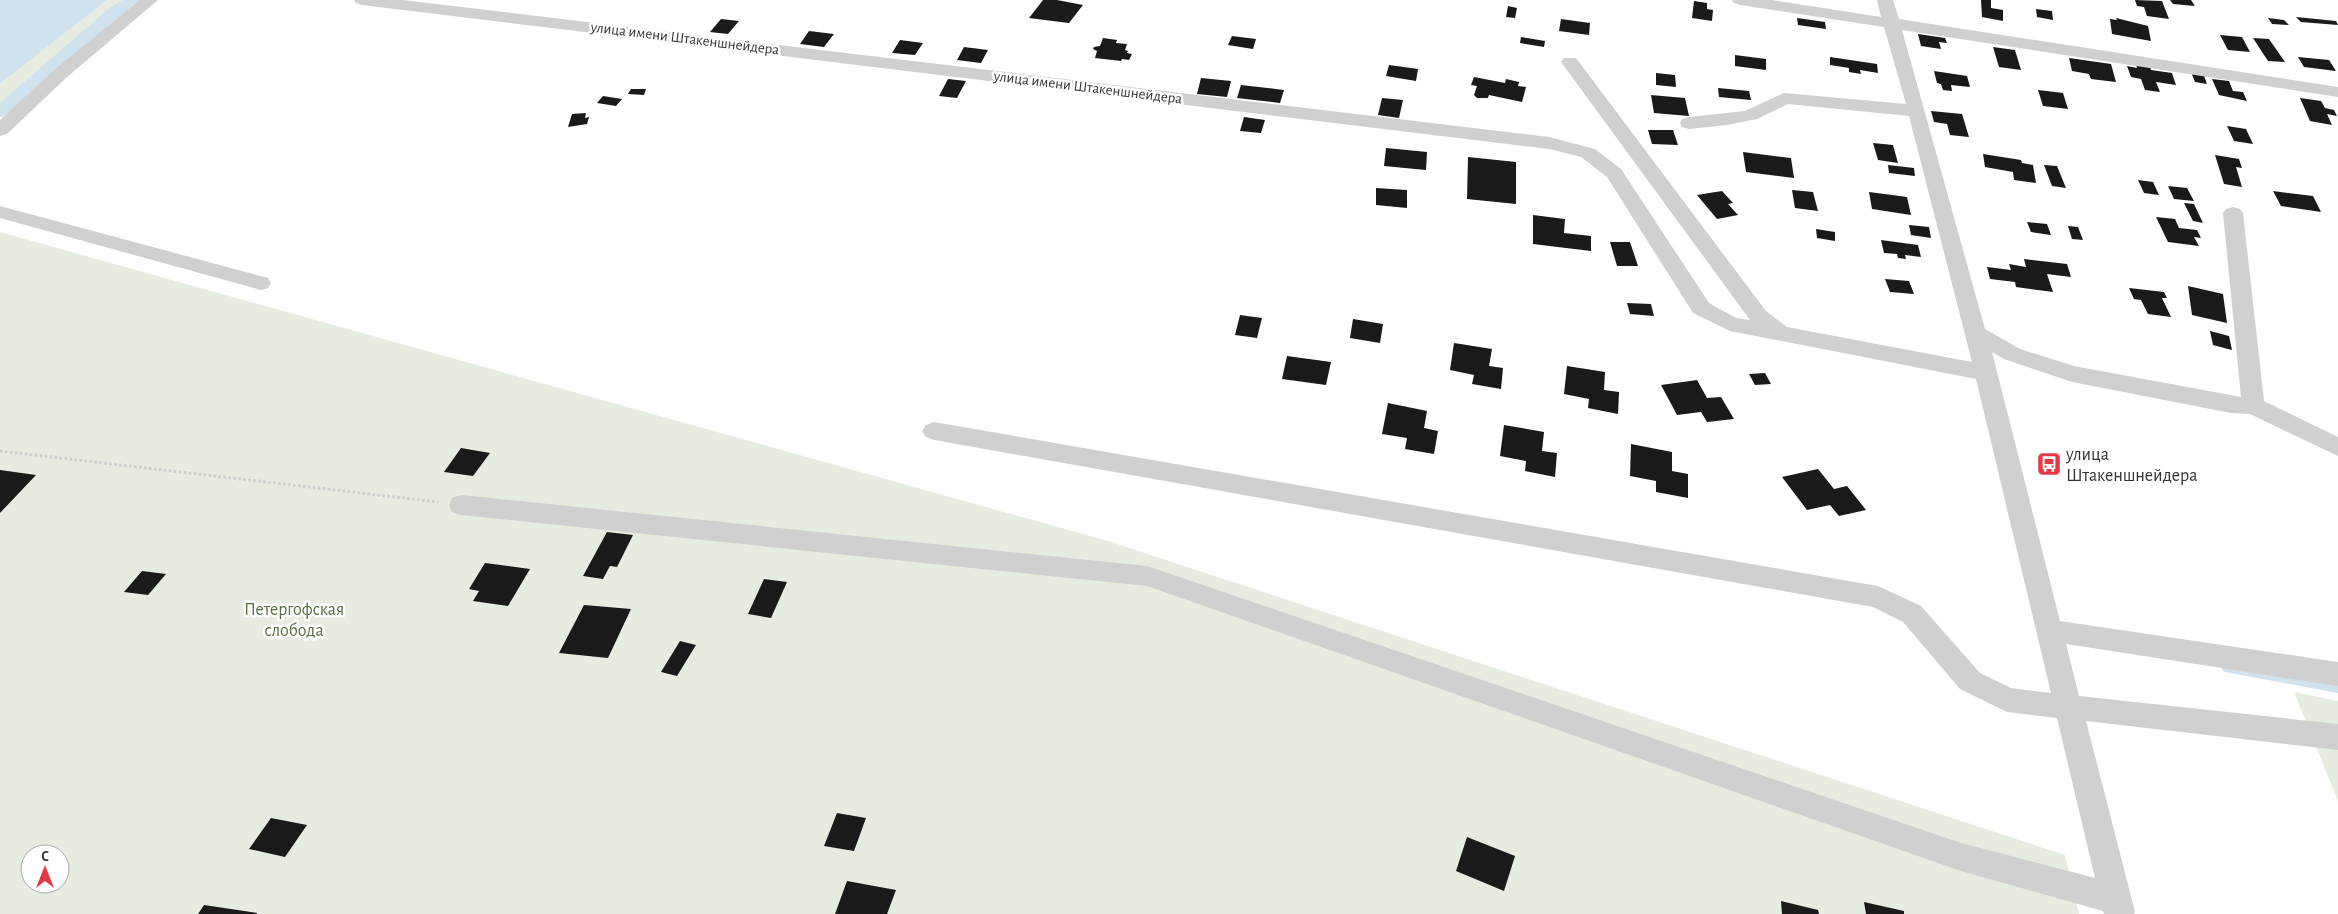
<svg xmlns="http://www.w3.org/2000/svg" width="2338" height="914" font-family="'Alegreya Sans',sans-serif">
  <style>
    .green { fill: #e6ecdf; fill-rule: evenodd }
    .water { fill: #cfe2ee }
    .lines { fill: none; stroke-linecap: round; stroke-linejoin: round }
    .stream { stroke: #cfe2ee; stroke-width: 8 }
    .canal { fill: #cfe2ee; fill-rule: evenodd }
    .building { fill: #1a1a1a }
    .path { stroke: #cdcdcd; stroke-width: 3; stroke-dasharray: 2.5 2.5; stroke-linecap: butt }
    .minor { fill: #d0d0d0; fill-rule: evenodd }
    .labels { text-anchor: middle; stroke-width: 5; stroke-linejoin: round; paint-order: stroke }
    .far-street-label { font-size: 15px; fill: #333; stroke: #fff }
    .poi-label { font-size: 18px; fill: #333; stroke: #fff; text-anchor: start }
    .park-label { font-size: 18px; fill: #56703f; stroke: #fff }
  </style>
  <rect width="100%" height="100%" fill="#fff"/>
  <path class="green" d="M107,0H130L59,55L0,106V84Z
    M0,232L1108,541L2065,855L2079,914H0ZM30,854H60V884H30Z
    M2294,692L2338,701V801Z"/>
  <path class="water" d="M0,0H107L0,84Z"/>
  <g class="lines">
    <path class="stream" d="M2226,668L2338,689"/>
    <path class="canal" d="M123,0H142L119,18L6,116L0,117V103L107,10Z"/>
  </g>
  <path class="building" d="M1043,0H1057L1083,5L1069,23L1029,18Z
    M1981,0H1991V8L2003,10V21L1982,17Z
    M2135,0L2162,1L2169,19L2147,16L2144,7L2137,6Z
    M2170,0H2191L2195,6L2173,4Z
    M1694,1L1707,3V9L1713,10L1712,21L1692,18Z
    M1508,6L1517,8L1515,18L1506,17Z
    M2036,9L2052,11L2053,20L2037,17Z
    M2296,17L2336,21L2338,25L2301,22Z
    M1797,18L1825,22L1826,29L1798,25Z
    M2116,18L2148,26L2151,41L2112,34L2110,19L2117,20Z
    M2268,18L2284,20L2289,25L2272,24Z
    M721,19L739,21L728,34L710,32Z
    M1561,19L1590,23L1589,35L1559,31Z
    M809,31L834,34L824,47L800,44Z
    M1918,34L1945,38L1947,43L1939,42L1941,49L1921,46Z
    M2220,35L2242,37L2250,52L2228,50Z
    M1232,36L1256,39L1253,49L1228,45Z
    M1521,37L1545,41L1544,47L1520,43Z
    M1103,38L1117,40L1116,43L1127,44L1125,50L1128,51L1127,53L1132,54L1129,60L1122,59L1121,61L1095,58L1097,51L1093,49L1094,47L1100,46Z
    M2253,38L2269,39L2285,62L2268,61Z
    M900,40L923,43L915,55L892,53Z
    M964,47L988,50L981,63L957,60Z
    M1993,47L2015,50L2021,70L1999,67Z
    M1735,55L1766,59V70L1735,66Z
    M1830,57L1877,64L1878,73L1860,70L1861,74L1849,72V68L1830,65Z
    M2298,57L2329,60L2336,71L2304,67Z
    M2069,58L2111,64L2116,82L2091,79L2089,74L2072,71Z
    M2136,64L2150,66L2151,70L2172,73L2176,85L2156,82L2160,92L2145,90L2141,79L2131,77L2127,66L2137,68Z
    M1389,65L1418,69L1416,81L1386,76Z
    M1934,71L1967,76L1970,87L1951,85L1952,91L1943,90L1941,84L1937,83Z
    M2191,72L2203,73L2207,84L2195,82Z
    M1656,73L1675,75L1676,87L1656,85Z
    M1474,77L1505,83L1506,79L1519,82L1518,86L1526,87L1522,102L1489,95L1488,98H1477L1474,95L1477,86L1471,85Z
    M1201,78L1231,81L1227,97L1197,94Z
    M948,79L966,81L957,98L939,96Z
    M2212,79L2229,81L2233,91L2243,92L2247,101L2219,95Z
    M1241,85L1284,90L1280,103L1237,98Z
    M1718,88L1749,91L1751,100L1719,97Z
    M631,89H646L644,95L628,94Z
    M2038,90L2063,93L2068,109L2043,106Z
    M1651,95L1685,98L1689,116L1654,113Z
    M603,96L622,99L616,106L597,103Z
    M1382,98L1403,100L1399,118L1378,115Z
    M2300,98L2321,101L2325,108L2334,110L2337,116L2327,114L2332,125L2310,121Z
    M1931,111L1962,114L1969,137L1950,135L1947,124L1934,122Z
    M586,113L585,118L589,117L587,124L568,127L572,114Z
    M1244,117L1265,120L1261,133L1240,131Z
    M2227,126L2246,129L2253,144L2234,141Z
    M1648,130H1673L1678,145L1652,144Z
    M1873,143L1893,145L1898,163L1878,160Z
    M1386,148L1427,152L1426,170L1384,166Z
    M1743,152L1791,158L1794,178L1746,172Z
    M1983,154L2021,160L2022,163L2033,165L2036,183L2014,180L2013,172L1985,167Z
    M2215,155L2239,159L2242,168L2236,167L2242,187L2224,184Z
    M1468,157L1516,162V204L1467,199Z
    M1888,165L1914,168L1915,176L1889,173Z
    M2044,165L2057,166L2066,188L2052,186Z
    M2138,180L2153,182L2159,195L2144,193Z
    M2168,186L2187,188L2194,201L2174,199Z
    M1376,188L1407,190V208L1376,205Z
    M1792,190L1813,192L1818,211L1795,208Z
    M1722,191L1733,203L1728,204L1738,215L1717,219L1697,195Z
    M2273,191L2313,196L2321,212L2281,206Z
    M1869,192L1907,197L1911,215L1872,209Z
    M2184,203L2194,204L2203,223L2193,221Z
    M1533,215L1565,219L1564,233L1591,236V251L1533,244Z
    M2156,217L2175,219L2179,228L2197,230L2201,238L2194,237L2199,246L2168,242Z
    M2027,222L2047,224L2051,235L2031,232Z
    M1909,225L1929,227L1931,238L1911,235Z
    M2068,226L2078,227L2083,240L2072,239Z
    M1816,229L1835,232V241L1817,238Z
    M1881,240L1918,245L1921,257L1905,255L1906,259L1898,258L1897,254L1884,253Z
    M1610,242H1630L1638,266H1617Z
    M2024,259L2067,264L2071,277L2047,274L2053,292L2016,287L2015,282L1990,279L1987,267L2011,270L2009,264L2026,267Z
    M1885,279L1909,281L1914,294L1890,292Z
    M2188,286L2223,294L2227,323L2192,315Z
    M2129,288L2164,292L2167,298H2162L2171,317L2148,314L2141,300L2134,299Z
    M1627,303L1651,304L1654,316L1630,314Z
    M1240,315L1262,318L1257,338L1235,335Z
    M1353,319L1383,324L1380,343L1350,338Z
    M2210,331L2229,336L2232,350L2213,345Z
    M1454,343L1492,349L1489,366L1503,368L1501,389L1472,384L1474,375L1450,370Z
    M1287,356L1331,362L1326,385L1282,379Z
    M1567,366L1605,372L1604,390L1619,392L1618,414L1588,408L1589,399L1564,394Z
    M1765,373L1771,384L1755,385L1749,374Z
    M1697,380L1707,398L1721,397L1734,419L1707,422L1701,412L1677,415L1661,385Z
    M1388,403L1427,411L1424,428L1438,431L1434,454L1405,449L1407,438L1382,434Z
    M1504,425L1544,432L1542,451L1557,453L1555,477L1525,471L1526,461L1500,456Z
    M1631,444L1672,452V471L1688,474V498L1656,492V481L1630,476Z
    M461,448L490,453L473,476L444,472Z
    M1818,469L1834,489L1847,486L1866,510L1839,516L1830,505L1807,510L1782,477Z
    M0,470L36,475L0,513Z
    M607,532L633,535L617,567L610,566L603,579L583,576Z
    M485,563L530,569L508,606L473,601L479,591L469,589Z
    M142,571L166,574L148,595L124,592Z
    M764,579L787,582L771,618L748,614Z
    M584,605L631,609L608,658L559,653Z
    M680,641L696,645L677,676L661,672Z
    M837,813L866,818L854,851L824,846Z
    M271,818L307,825L285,857L249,849Z
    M1467,837L1515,856L1504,891L1456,871Z
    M847,881L896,890L887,914H835Z
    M1781,901L1818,910L1819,914H1782Z
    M1864,902L1904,911V914H1866Z
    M204,905L257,913V914H198Z"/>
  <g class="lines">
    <path class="path" d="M0,451L438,502"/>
    <path class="minor" d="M140,0H158L66,78L7,134L0,136V120L54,70Z
      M354,0H403L1549,137L1595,149L1621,169L1709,303L1736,318L1750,320L1561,62L1564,58H1576L1766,311L1787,327L1972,362L1909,116L1788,104L1757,119L1727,125L1689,129L1682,127L1680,123L1682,119L1689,117L1745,111L1784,93L1906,104L1884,27L1740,5L1734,3L1732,0H1772L1881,17L1877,0H1893L1899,19L2338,87V97L1902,30L1985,329L2020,349L2074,366L2241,397L2223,213L2226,209L2233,207L2240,209L2243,213L2264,401L2338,437V456L2250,414L2231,413L2072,382L2004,359L1992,352L2060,621L2338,662V686L2066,644L2079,696L2338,724V750L2086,721L2135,912L2134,914H2104L2103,911L1961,871L1147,586L461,515L452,512L449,505L452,498L461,495L1147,566L1961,843L2095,878L2057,718L2007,712L1960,689L1903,622L1873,607L934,440L926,437L922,431L926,425L934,422L1878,586L1921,606L1980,673L2011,688L2051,693L1976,379L1730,331L1693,313L1607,177L1581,157L1549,149L362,5L356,3Z
      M0,206L268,278L271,283L268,288L261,290L0,218Z"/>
  </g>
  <defs>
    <symbol id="bus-square" viewBox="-11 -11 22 22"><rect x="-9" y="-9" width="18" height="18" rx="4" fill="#e63946" stroke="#fff"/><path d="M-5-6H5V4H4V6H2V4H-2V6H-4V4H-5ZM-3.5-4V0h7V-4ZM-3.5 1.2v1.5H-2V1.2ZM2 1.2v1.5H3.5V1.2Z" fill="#fff"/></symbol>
  </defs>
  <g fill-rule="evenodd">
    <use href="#bus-square" x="2035" y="450" width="28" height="28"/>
  </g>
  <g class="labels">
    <g class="far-street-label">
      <text transform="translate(685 38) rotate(7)" y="5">улица имени Штакеншнейдера</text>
      <text transform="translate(1088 87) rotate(7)" y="5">улица имени Штакеншнейдера</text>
    </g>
    <g class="poi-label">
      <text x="2066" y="460">улица<tspan x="2066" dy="21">Штакеншнейдера</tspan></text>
    </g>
    <g class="park-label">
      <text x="294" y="615">Петергофская<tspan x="294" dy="21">слобода</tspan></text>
    </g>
  </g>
  <g transform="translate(45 869)"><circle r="24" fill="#ffffff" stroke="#adadad"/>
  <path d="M0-4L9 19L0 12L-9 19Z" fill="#e63946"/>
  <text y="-8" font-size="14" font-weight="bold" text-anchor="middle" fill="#333333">С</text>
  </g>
</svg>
